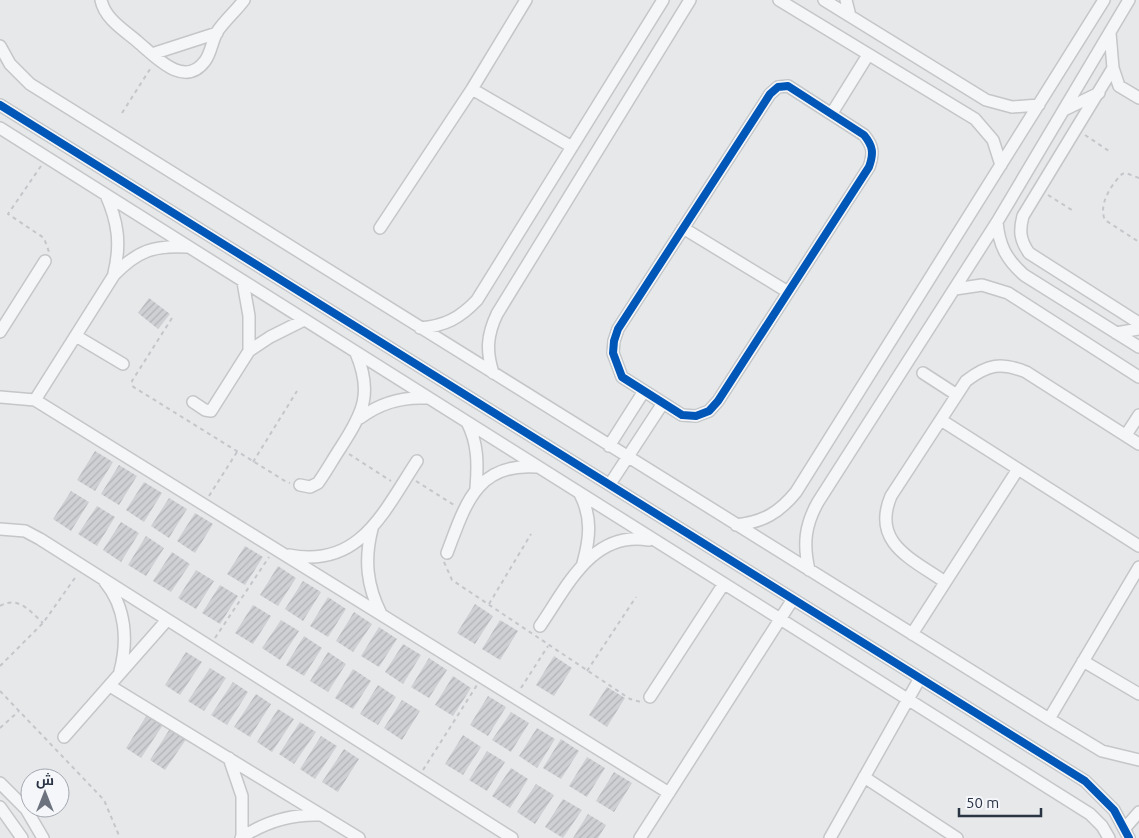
<svg xmlns="http://www.w3.org/2000/svg" width="1139" height="838" font-family="Ubuntu,Cairo,sans-serif">
  <style>
    .building { fill: url(#building-hatch) }
    .lines { fill: none; stroke-linecap: round; stroke-linejoin: round }
    .minor-casing { stroke: #c4c6c8; stroke-width: 14 }
    .path { stroke: #c5c6ca; stroke-width: 2; stroke-dasharray: 4 4; stroke-linecap: butt }
    .minor { stroke: #f5f6f7; stroke-width: 11 }
    .cycleway-casing { stroke: #f4f6f9; stroke-width: 11 }
    .cycleway { stroke: #0057b8; stroke-width: 8 }
  </style>
  <defs>
    <pattern id="building-hatch" width="6" height="6" patternUnits="userSpaceOnUse" patternTransform="scale(1.25)"><rect width="6" height="6" fill="#ced0d3"/><path d="M-1 1l2-2M0 6l6-6M5 7l2-2" fill="none" stroke="#b1b3b6"/></pattern>
  </defs>
  <rect width="100%" height="100%" fill="#e6e8ea"/>
  <path class="building" d="M149,298L170,314L158,329L138,313Z
    M95,451L113,462L95,491L77,480Z
    M119,465L137,476L119,505L101,494Z
    M144,482L162,493L144,522L126,510Z
    M71,491L89,502L71,531L53,519Z
    M169,498L187,509L169,538L151,526Z
    M97,506L115,517L97,546L78,534Z
    M195,513L213,524L195,553L177,541Z
    M121,522L139,533L121,562L103,550Z
    M146,536L164,548L146,576L128,565Z
    M245,546L263,557L245,585L227,574Z
    M172,552L190,564L171,592L153,581Z
    M278,566L296,578L278,606L260,595Z
    M196,570L214,581L196,609L178,598Z
    M303,581L321,592L303,621L285,609Z
    M220,585L238,596L220,624L202,613Z
    M328,597L346,609L328,637L310,626Z
    M475,604L493,616L475,644L457,633Z
    M253,605L271,616L253,644L235,633Z
    M354,612L372,624L353,652L336,641Z
    M281,620L299,631L280,660L262,648Z
    M500,620L518,631L500,660L482,649Z
    M379,627L397,639L379,667L361,656Z
    M304,636L322,648L304,676L286,665Z
    M403,644L421,655L403,684L385,672Z
    M186,652L202,662L180,695L165,685Z
    M328,652L346,664L328,692L310,681Z
    M554,656L572,668L554,696L536,685Z
    M429,658L447,670L429,698L411,687Z
    M210,668L226,678L204,711L188,701Z
    M353,669L371,681L353,709L335,698Z
    M453,676L471,688L453,716L435,705Z
    M233,682L248,692L227,725L211,715Z
    M378,685L396,697L378,725L360,714Z
    M607,687L625,698L607,727L589,715Z
    M256,694L271,704L250,737L234,727Z
    M488,696L506,707L488,736L470,725Z
    M402,700L420,711L402,740L384,728Z
    M278,709L294,719L272,752L257,742Z
    M511,712L529,723L511,752L492,740Z
    M147,715L163,725L141,758L126,748Z
    M300,722L316,732L294,764L279,754Z
    M171,727L187,738L165,770L150,760Z
    M537,728L555,739L537,768L519,756Z
    M463,735L481,747L463,775L445,764Z
    M321,736L337,746L315,779L300,769Z
    M561,739L579,751L561,779L543,768Z
    M344,749L359,759L338,792L322,782Z
    M487,751L505,762L487,791L469,780Z
    M587,757L605,768L587,797L569,786Z
    M511,768L528,779L510,808L492,796Z
    M614,772L632,783L614,812L596,801Z
    M536,784L554,795L535,824L517,812Z
    M563,799L582,810L563,838L545,827Z
    M588,814L606,825L598,838H573Z"/>
  <g class="lines">
    <defs>
      <path id="minor" d="M101,0C105,19 124,30 138,42C156,57 184,89 205,61C211,53 212,41 217,32C224,21 236,11 244,0
        M779,0L975,119L993,140L1001,165
        M824,0L986,100L1012,107L1039,105
        M846,0L850,16
        M1110,33L1113,68L1119,86L1139,98
        M0,46L10,64L30,84L1049,719L1102,751L1139,760
        M152,54L217,33
        M1113,68L1023,216C1019,231 1020,240 1029,253L1139,323
        M788,86L864,135C873,146 874,153 869,167L718,401L709,411L696,416L682,415L622,377L613,353L614,341L618,329L770,94L778,87Z
        M472,89L572,147
        M0,105L1085,781L1114,810L1129,838
        M1066,109L1099,93
        M832,113L868,55
        M0,128L1090,814L1102,826L1109,838
        M106,195C118,222 121,244 114,273
        M997,222C999,245 1006,259 1024,275L1139,347
        M380,228L472,89L526,0
        M683,228L788,292
        M243,282L249,316V351
        M955,289L982,285L1008,293L1139,377
        M420,328C445,326 460,318 477,300L663,0
        M0,332L45,261
        M1116,333L1139,329
        M76,336L123,364
        M493,373C486,351 487,335 497,314L690,0
        M923,373L957,395
        M0,397L35,400L669,793
        M35,400L114,275C137,251 154,245 187,247
        M193,402L205,410L211,411L249,351L270,337L304,320
        M360,418C380,403 400,397 425,398
        M941,420L1139,546
        M467,422C478,443 478,464 476,488
        M1126,435L1139,415
        M609,446L644,391
        M610,484L663,403
        M300,485L310,487L318,483C326,472 333,459 341,447C363,413 373,393 356,353
        M580,494C592,517 590,538 583,563
        M736,525C763,522 779,513 796,492L1104,0
        M0,529L25,531L40,539L512,838
        M372,529C364,560 367,586 381,614
        M447,553C465,506 476,462 537,467
        M289,555C360,569 384,511 417,461
        M809,570C803,544 805,525 818,502L997,222L1129,0
        M105,582C126,607 128,641 120,671
        M945,582C912,559 871,543 891,496L966,381C988,364 1001,362 1026,372L1139,444
        M540,626C567,587 592,530 649,540
        M912,634L1018,469
        M1083,661L1139,694
        M110,686L359,838
        M650,697L723,585
        M1049,719L1139,567
        M64,737L167,620
        M229,758L242,796V838
        M864,777L957,838
        M0,783L26,809L43,838
        M0,807L22,838
        M1125,828L1139,812
        M241,838C266,821 291,814 320,815
        M640,838L793,599
        M830,838L920,678"/>
    </defs>
    <use href="#minor" class="minor-casing"/>
    <path class="path" d="M122,113L152,66
      M1085,135L1109,151
      M41,166L8,214L44,238L49,252
      M1139,178L1126,173L1122,174C1111,185 1098,205 1105,220L1139,242
      M1048,195L1075,212
      M172,318L132,381V386L285,481L290,483
      M349,454L391,481
      M253,462L297,391
      M416,481L454,505
      M209,496L237,452
      M444,562L452,580L630,699L641,702
      M489,604L531,534
      M0,606C18,595 31,612 43,623
      M215,638L269,557
      M0,666L43,623L77,575
      M587,671L636,597
      M521,688L548,646
      M0,691L104,800L120,838
      M0,728L19,711
      M423,770L477,685"/>
    <use href="#minor" class="minor"/>
    <defs>
      <path id="cycleway" d="M788,86L864,135C873,146 874,153 869,167L718,401L709,411L696,416L682,415L622,377L613,353L614,341L618,329L770,94L778,87Z
        M0,105L1085,781L1114,810L1129,838"/>
    </defs>
    <use href="#cycleway" class="cycleway-casing"/>
    <use href="#cycleway" class="cycleway"/>
  </g>
  <g transform="translate(45 793)"><circle r="24" fill="#f4f6f9" stroke="#a4a8b1"/>
  <path d="M0-4L9 19L0 12L-9 19Z" fill="#6c737f"/>
  <text y="-8" font-size="14" font-weight="bold" text-anchor="middle" fill="#2b3445">ش</text>
  </g>
  <path d="M959 808v8h82v-8" fill="none" stroke="#2b3445" stroke-width="2.5"/>
  <text x="966" y="808" font-size="15" fill="#2b3445" stroke="#f4f6f9" stroke-width="4" paint-order="stroke">50 m</text>
</svg>
